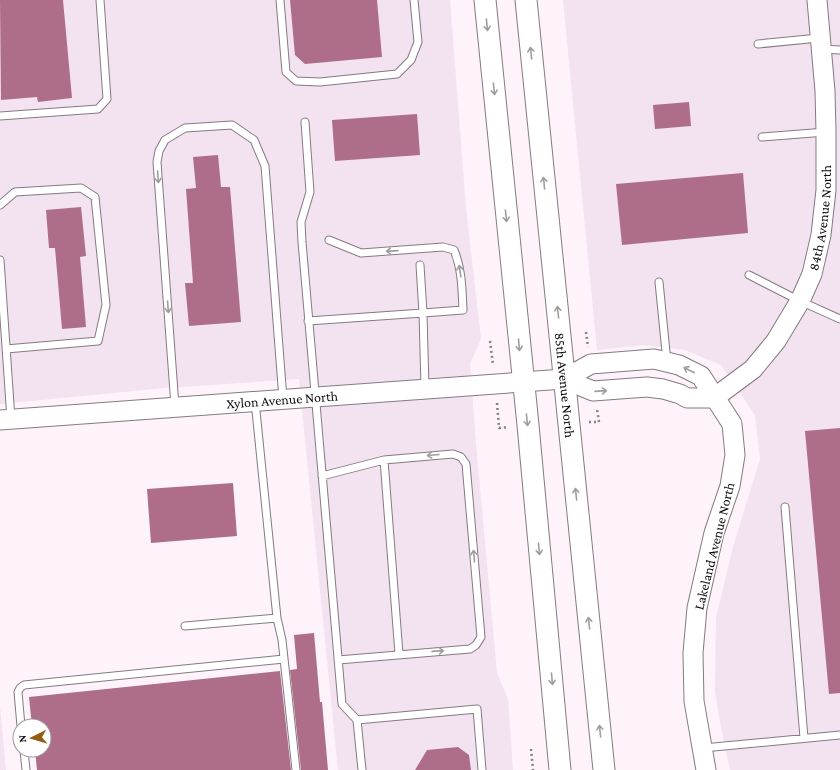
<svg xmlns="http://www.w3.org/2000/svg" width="840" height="770" font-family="'Crimson Pro',serif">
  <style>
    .built { fill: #f3e2ef }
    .building { fill: #ae6d89 }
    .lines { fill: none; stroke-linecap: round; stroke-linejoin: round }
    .service-casing { stroke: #857a82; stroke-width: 9 }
    .tertiary-casing { stroke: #857a82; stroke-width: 21 }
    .secondary-casing { stroke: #857a82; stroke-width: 23 }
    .path { stroke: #877f85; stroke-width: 2.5; stroke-dasharray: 2 3; stroke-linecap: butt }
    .service { stroke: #fff; stroke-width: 7 }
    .tertiary { stroke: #fff; stroke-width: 19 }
    .secondary { stroke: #fff; stroke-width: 21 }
    .oneway { stroke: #9f9d9e }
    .labels { text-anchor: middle; stroke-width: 3; stroke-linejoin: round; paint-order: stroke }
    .street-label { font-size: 14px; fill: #0e0a0d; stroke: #fff }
  </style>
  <rect width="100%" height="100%" fill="#fef2fb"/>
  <path class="built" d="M0,0H450L466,208L481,339L470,363L476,444L497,673L508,699L513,770H338L299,379L165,388L0,404Z
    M563,0H840V770H730L719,717L715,691L716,618L733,547L760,459L755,415L721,365L685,350L643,345L597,350Z
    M0,707L6,770H0Z"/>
  <path class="building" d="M0,0H63L72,98L38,102L37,97L1,100Z
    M290,0H377L382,57L305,64L295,55Z
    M689,102L691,126L655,129L653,105Z
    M417,114L420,155L335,161L332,120Z
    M218,155L221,187H230L241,322L189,326L185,283H193L186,189L196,188L193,157Z
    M743,173L748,233L622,245L616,184Z
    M81,207L86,256L80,257L86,327L62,329L55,248H49L46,210Z
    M840,428V693L829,694L805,431Z
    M233,483L237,536L151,543L147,489Z
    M314,633L320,702H322L328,770H301L290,670L297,669L294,635Z
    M280,671L291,770H37L35,750H44V726H32L29,697Z
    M458,747L469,755L471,770H415L427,750Z"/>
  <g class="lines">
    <defs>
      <path id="service" d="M280,0L286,72L296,81L320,82L397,74L411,60L418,42L414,0
        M758,44L819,38
        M822,49L840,50
        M0,116L98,109L107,99L100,0
        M305,122L310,192L301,222L302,242L342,704L357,720L362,770
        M762,137L826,132
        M0,205L15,192L81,188L95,197L106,305L98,341L6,349
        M329,240L361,253L443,247L454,250C462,269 462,289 463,310L423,313L420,265
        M0,260L11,419
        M749,275L800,301L840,319
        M659,282L667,362
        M308,321L423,313L425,388
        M175,406L157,162L159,151L165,140L185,128L232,125L254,140L265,166L283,399
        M384,460L399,654
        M322,476L384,460L453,454L461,457L466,464L481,637L476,645L470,649L338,660
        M785,507L804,738
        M277,618L282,640L296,770
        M185,626L277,618L255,401
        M357,720L477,709L482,770
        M21,726L18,692L20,688L24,685L284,659
        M703,748L840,735
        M24,750L26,770"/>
      <g id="tertiary">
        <path d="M564,379L593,391L647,387L663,389L680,394L687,398H714"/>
        <path id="s1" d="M714,398L753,369L776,341L800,301L812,274L821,235L826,190V132L825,91L817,0"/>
        <path id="s2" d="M0,420L564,379L591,364L654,359L679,365L701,376L732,424L735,455L730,486L714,533L697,608L693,653L694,701L706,770"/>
      </g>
      <g id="secondary">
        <path d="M485,0L528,425L560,770"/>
        <path id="s3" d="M526,0L604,770"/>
      </g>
    </defs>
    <use href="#service" class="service-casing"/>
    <use href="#tertiary" class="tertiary-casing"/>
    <use href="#secondary" class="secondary-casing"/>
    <path class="path" d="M586,332L588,347
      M490,341L493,365
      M497,403L499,428L508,427
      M589,422H599L597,409
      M531,749L533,770"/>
    <use href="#service" class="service"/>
    <use href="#tertiary" class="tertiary"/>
    <use href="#secondary" class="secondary"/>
  </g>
  <defs><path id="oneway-shaft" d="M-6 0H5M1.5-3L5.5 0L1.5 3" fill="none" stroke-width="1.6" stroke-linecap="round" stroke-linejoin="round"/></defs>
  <g class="oneway">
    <use href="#oneway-shaft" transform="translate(487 25) rotate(84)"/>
    <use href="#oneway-shaft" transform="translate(531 53) rotate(-96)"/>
    <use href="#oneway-shaft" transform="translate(494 89) rotate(84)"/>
    <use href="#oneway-shaft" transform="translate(158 177) rotate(86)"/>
    <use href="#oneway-shaft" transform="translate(544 183) rotate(-96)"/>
    <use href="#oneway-shaft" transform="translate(506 216) rotate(84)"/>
    <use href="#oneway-shaft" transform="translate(392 251) rotate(176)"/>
    <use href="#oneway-shaft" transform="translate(460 271) rotate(-98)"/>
    <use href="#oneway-shaft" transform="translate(168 307) rotate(86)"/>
    <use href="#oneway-shaft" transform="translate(558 312) rotate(-96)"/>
    <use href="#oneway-shaft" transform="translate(519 345) rotate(85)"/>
    <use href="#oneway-shaft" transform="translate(689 370) rotate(-153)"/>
    <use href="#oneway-shaft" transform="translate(601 391) rotate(-4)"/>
    <use href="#oneway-shaft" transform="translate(527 420) rotate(84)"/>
    <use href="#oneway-shaft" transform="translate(433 455) rotate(175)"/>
    <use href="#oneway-shaft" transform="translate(576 494) rotate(-96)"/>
    <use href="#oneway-shaft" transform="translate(539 549) rotate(85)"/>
    <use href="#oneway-shaft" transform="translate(474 556) rotate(-95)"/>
    <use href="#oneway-shaft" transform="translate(589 623) rotate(-96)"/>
    <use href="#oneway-shaft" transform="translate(438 651) rotate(-4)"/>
    <use href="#oneway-shaft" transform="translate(552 679) rotate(85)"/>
    <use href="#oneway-shaft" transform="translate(600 731) rotate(-96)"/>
  </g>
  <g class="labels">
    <g class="street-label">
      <text dy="5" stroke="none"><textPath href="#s1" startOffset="218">84th Avenue North</textPath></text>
      <text dy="5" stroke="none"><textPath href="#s3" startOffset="387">85th Avenue North</textPath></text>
      <text dy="5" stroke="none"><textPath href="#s2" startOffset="283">Xylon Avenue North</textPath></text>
      <text transform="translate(714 546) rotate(-76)" y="5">Lakeland Avenue North</text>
    </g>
  </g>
  <g transform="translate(32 738) rotate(265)"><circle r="19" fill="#ffffff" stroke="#9f9d9e"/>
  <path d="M0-3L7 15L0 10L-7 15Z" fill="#935b14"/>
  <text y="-6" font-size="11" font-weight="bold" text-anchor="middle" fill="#0e0a0d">N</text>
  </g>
</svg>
